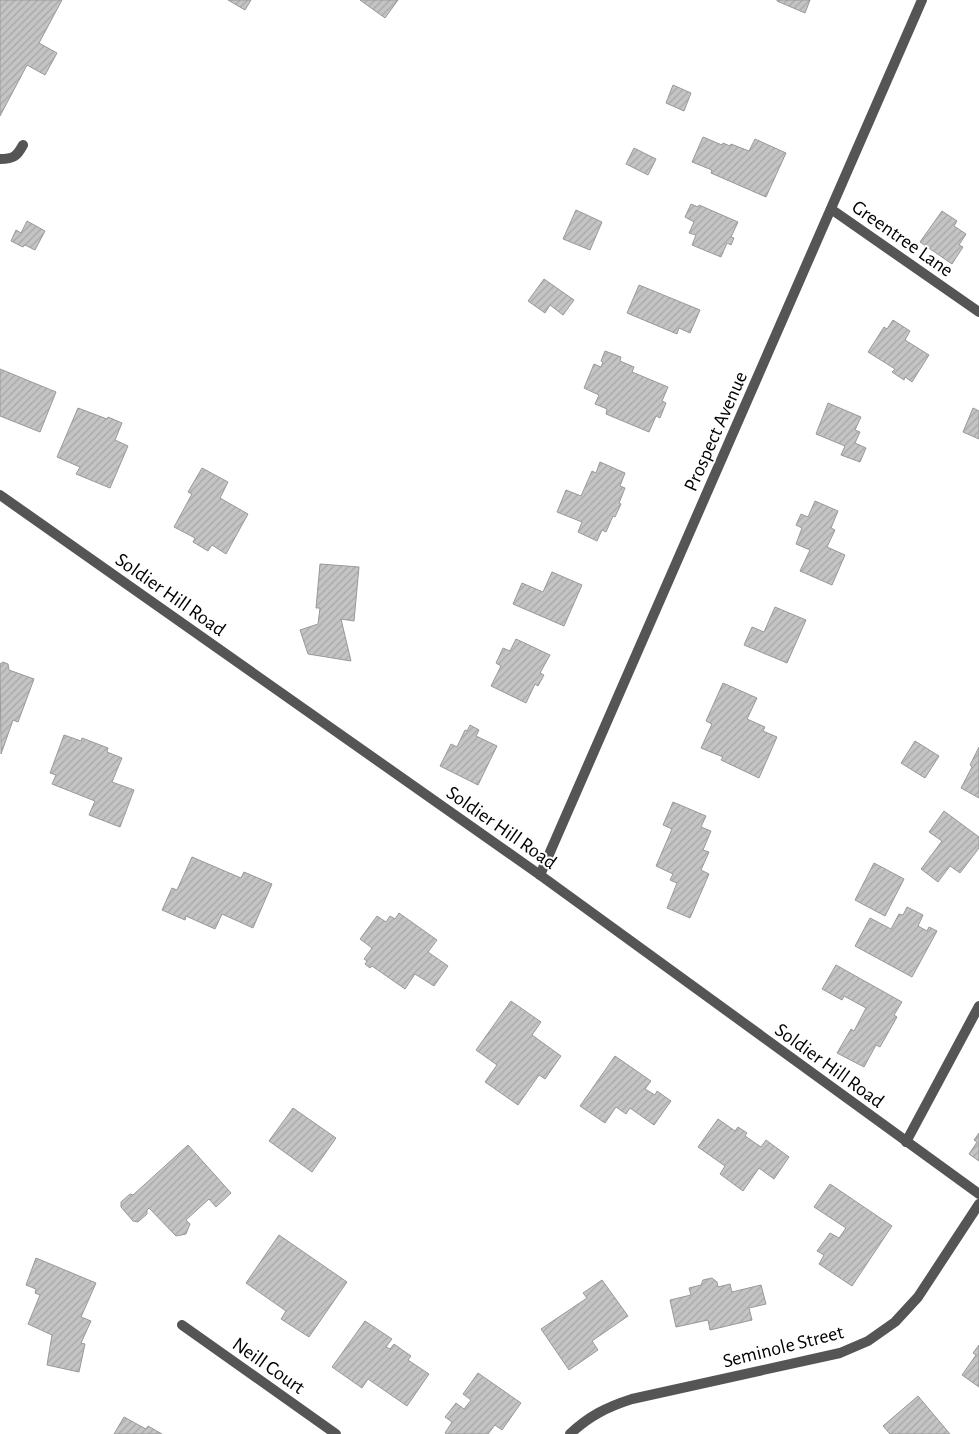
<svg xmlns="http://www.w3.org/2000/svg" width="979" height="1434" font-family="'Alegreya Sans',sans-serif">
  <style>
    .building { fill: url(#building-hatch); stroke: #999 }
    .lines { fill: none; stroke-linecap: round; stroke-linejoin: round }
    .service { stroke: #555; stroke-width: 10 }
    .minor { stroke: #555; stroke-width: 10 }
    .tertiary { stroke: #555; stroke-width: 10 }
    .labels { text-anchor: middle; stroke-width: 4; stroke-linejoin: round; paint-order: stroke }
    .street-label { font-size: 20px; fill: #000; stroke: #fff }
  </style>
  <defs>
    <pattern id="building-hatch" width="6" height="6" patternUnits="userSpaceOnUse" patternTransform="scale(1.25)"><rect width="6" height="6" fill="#c4c4c4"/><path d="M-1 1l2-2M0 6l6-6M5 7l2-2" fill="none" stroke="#a7a7a7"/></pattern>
  </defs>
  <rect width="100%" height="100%" fill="#fff"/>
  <path class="building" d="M0,0H62L39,43L57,53L45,75L27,65L0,116Z
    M228,0H251L245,10Z
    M360,0H398L385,18Z
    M777,0H810L805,13L777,1Z
    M673,85L691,93L684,111L666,103Z
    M703,137L722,145L723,143L730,146L731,144L749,151L755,139L786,153L766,197L711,173L712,170L692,162Z
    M634,148L656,159L648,175L626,164Z
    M691,204L698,207L699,205L738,222L731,237L734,238L731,245L727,243L721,257L692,245L696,235L689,233L694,222L685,217Z
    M576,210L602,222L590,250L563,239Z
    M942,211L957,221L954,226L966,234L959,245L963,247L952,264L920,242Z
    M27,221L45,231L35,250L25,245L23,247L11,241L16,230L21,233Z
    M544,279L574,300L563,315L550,305L545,313L528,301Z
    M639,285L700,310L690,333L679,328L677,334L627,313Z
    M893,320L910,331L905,340L929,355L912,382L905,377L904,380L892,372L895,369L868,352L884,327L887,329Z
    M605,351L621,357L620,361L634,367L632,372L668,387L662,401L666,403L660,418L656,416L649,432L606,414L607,409L595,404L599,395L584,388L594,364L601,367L603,362L601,361Z
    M0,369L56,392L40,432L0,416Z
    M828,403L861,417L855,430L860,432L855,443L866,448L860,462L841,455L845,446L816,434Z
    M78,408L107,419L108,417L122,423L115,440L128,446L110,488L76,474L80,467L57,457Z
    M973,408L979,411V439L963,432Z
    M600,462L625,473L620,486L625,488L619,503L621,504L615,517L613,516L606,532L602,530L597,541L578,532L582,522L557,512L566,490L581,496L592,471L596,473Z
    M202,468L228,482L220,498L248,514L226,554L212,545L208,551L193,542L195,538L174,527L192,494L188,492Z
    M815,501L838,511L831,528L835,530L827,547L845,555L832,585L800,571L810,550L796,544L802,528L796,525L801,514L808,517Z
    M320,564L359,567L354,621L341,619L351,661L308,654L300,630L318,624L320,608H316Z
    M552,572L582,585L564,626L513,604L522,583L543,592Z
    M775,607L806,620L787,663L744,645L752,627L764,632Z
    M516,639L550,655L540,673L544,675L538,686L535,684L526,703L491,686L501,666L496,663L503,648L510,651Z
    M3,662L8,664L9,670L34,679L18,722L13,720L1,754L0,664Z
    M723,683L757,698L747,719L765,727L763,731L777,737L759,778L721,760L723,757L701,748L712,724L706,721Z
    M470,725L479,730L476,736L497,746L478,785L440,766L451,744L457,747L465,730L467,731Z
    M64,735L81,741L82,738L108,748L107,752L122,758L112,782L134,790L120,827L89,815L95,801L52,784L56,775L50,773Z
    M915,741L939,756L925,778L901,763Z
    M979,747V798L961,788L972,767L970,765Z
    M673,802L706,816L701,827L711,831L703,850L709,852L701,870L709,874L690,918L667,908L677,883L670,880L673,874L656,866L672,829L663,825Z
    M944,811L979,837V848L960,873L950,866L938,882L921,869L942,841L929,832Z
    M192,857L241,878L244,872L272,884L253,928L222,914L215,929L186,916L185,920L162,910L172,888L177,890Z
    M874,863L904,879L885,916L855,900Z
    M907,907L923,915L918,926L927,931L929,927L937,931L912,977L855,946L870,918L891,929L899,914L903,915Z
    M399,913L437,940L428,952L448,966L434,986L415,974L405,989L372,966L370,968L365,964L367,961L364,959L372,948L360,939L377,916L386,922L390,916L395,919Z
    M836,965L902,1002L894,1015L897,1017L880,1047L876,1045L864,1067L837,1053L851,1029L854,1031L866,1008L844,996L842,1000L822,989Z
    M511,1001L541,1022L532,1035L561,1056L545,1079L539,1075L518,1105L485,1082L497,1065L476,1050Z
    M615,1056L651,1081L645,1089L655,1095L657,1091L671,1101L654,1125L630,1108L626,1114L616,1107L605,1123L580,1106Z
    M293,1108L336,1138L312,1172L269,1141Z
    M718,1119L735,1131L738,1127L747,1133L745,1136L761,1147L766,1140L789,1157L774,1179L759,1168L743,1191L720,1174L725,1166L698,1147Z
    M979,1133V1161L969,1154L977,1142L974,1140Z
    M188,1145L231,1193L216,1207L209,1199L186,1220L190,1224L186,1234L176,1236L149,1208L147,1210V1214L138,1222L133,1221L121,1207V1202L130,1194L133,1195Z
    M830,1184L892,1226L852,1286L819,1264L824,1255L817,1251L830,1233L839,1238L846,1228L814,1207Z
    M279,1235L347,1282L309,1337L281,1319L286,1311L246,1283Z
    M36,1258L96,1283L81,1317L91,1321L81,1343L85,1344L79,1372L47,1365L52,1335L28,1324L40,1295L35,1293L36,1289L26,1285Z
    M712,1278L717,1282L718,1287L730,1284L732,1292L761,1285L766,1304L749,1308L752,1320L710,1330L708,1320L676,1327L670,1300L691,1295L689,1288L701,1285L703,1280Z
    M602,1280L628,1316L592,1341L598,1350L569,1370L541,1329L587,1298L583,1293Z
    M365,1321L392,1339L386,1347L390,1349L394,1344L411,1356L408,1360L429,1374L407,1406L368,1379L362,1388L332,1367Z
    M979,1345V1387L962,1375L976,1355L973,1353Z
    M478,1373L521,1403L502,1430L495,1425L488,1434H447L445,1433L452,1422L445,1417L456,1403L464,1409L471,1400L463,1394Z
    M918,1396L950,1434H890L883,1426Z
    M124,1417L146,1429L148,1426L162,1434H114Z"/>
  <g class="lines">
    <path class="service" d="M0,159C14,159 17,156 23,145"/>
    <path class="minor" d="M831,209L979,312
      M540,875L922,0
      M906,1142L979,1006
      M182,1325L336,1434
      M570,1434C589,1416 607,1407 632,1399L840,1353L868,1341L895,1322L918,1297L979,1204"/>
    <path class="tertiary" d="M0,495L540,875L979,1194"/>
  </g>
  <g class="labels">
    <g class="street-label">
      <text transform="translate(903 238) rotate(35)" y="7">Greentree Lane</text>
      <text transform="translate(715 431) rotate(-66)" y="7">Prospect Avenue</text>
      <text transform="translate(171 594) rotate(35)" y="7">Soldier Hill Road</text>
      <text transform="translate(502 827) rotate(35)" y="7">Soldier Hill Road</text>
      <text transform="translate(830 1065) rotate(36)" y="7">Soldier Hill Road</text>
      <text transform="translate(783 1346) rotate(-14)" y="7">Seminole Street</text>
      <text transform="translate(269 1365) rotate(35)" y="7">Neill Court</text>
    </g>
  </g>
</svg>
